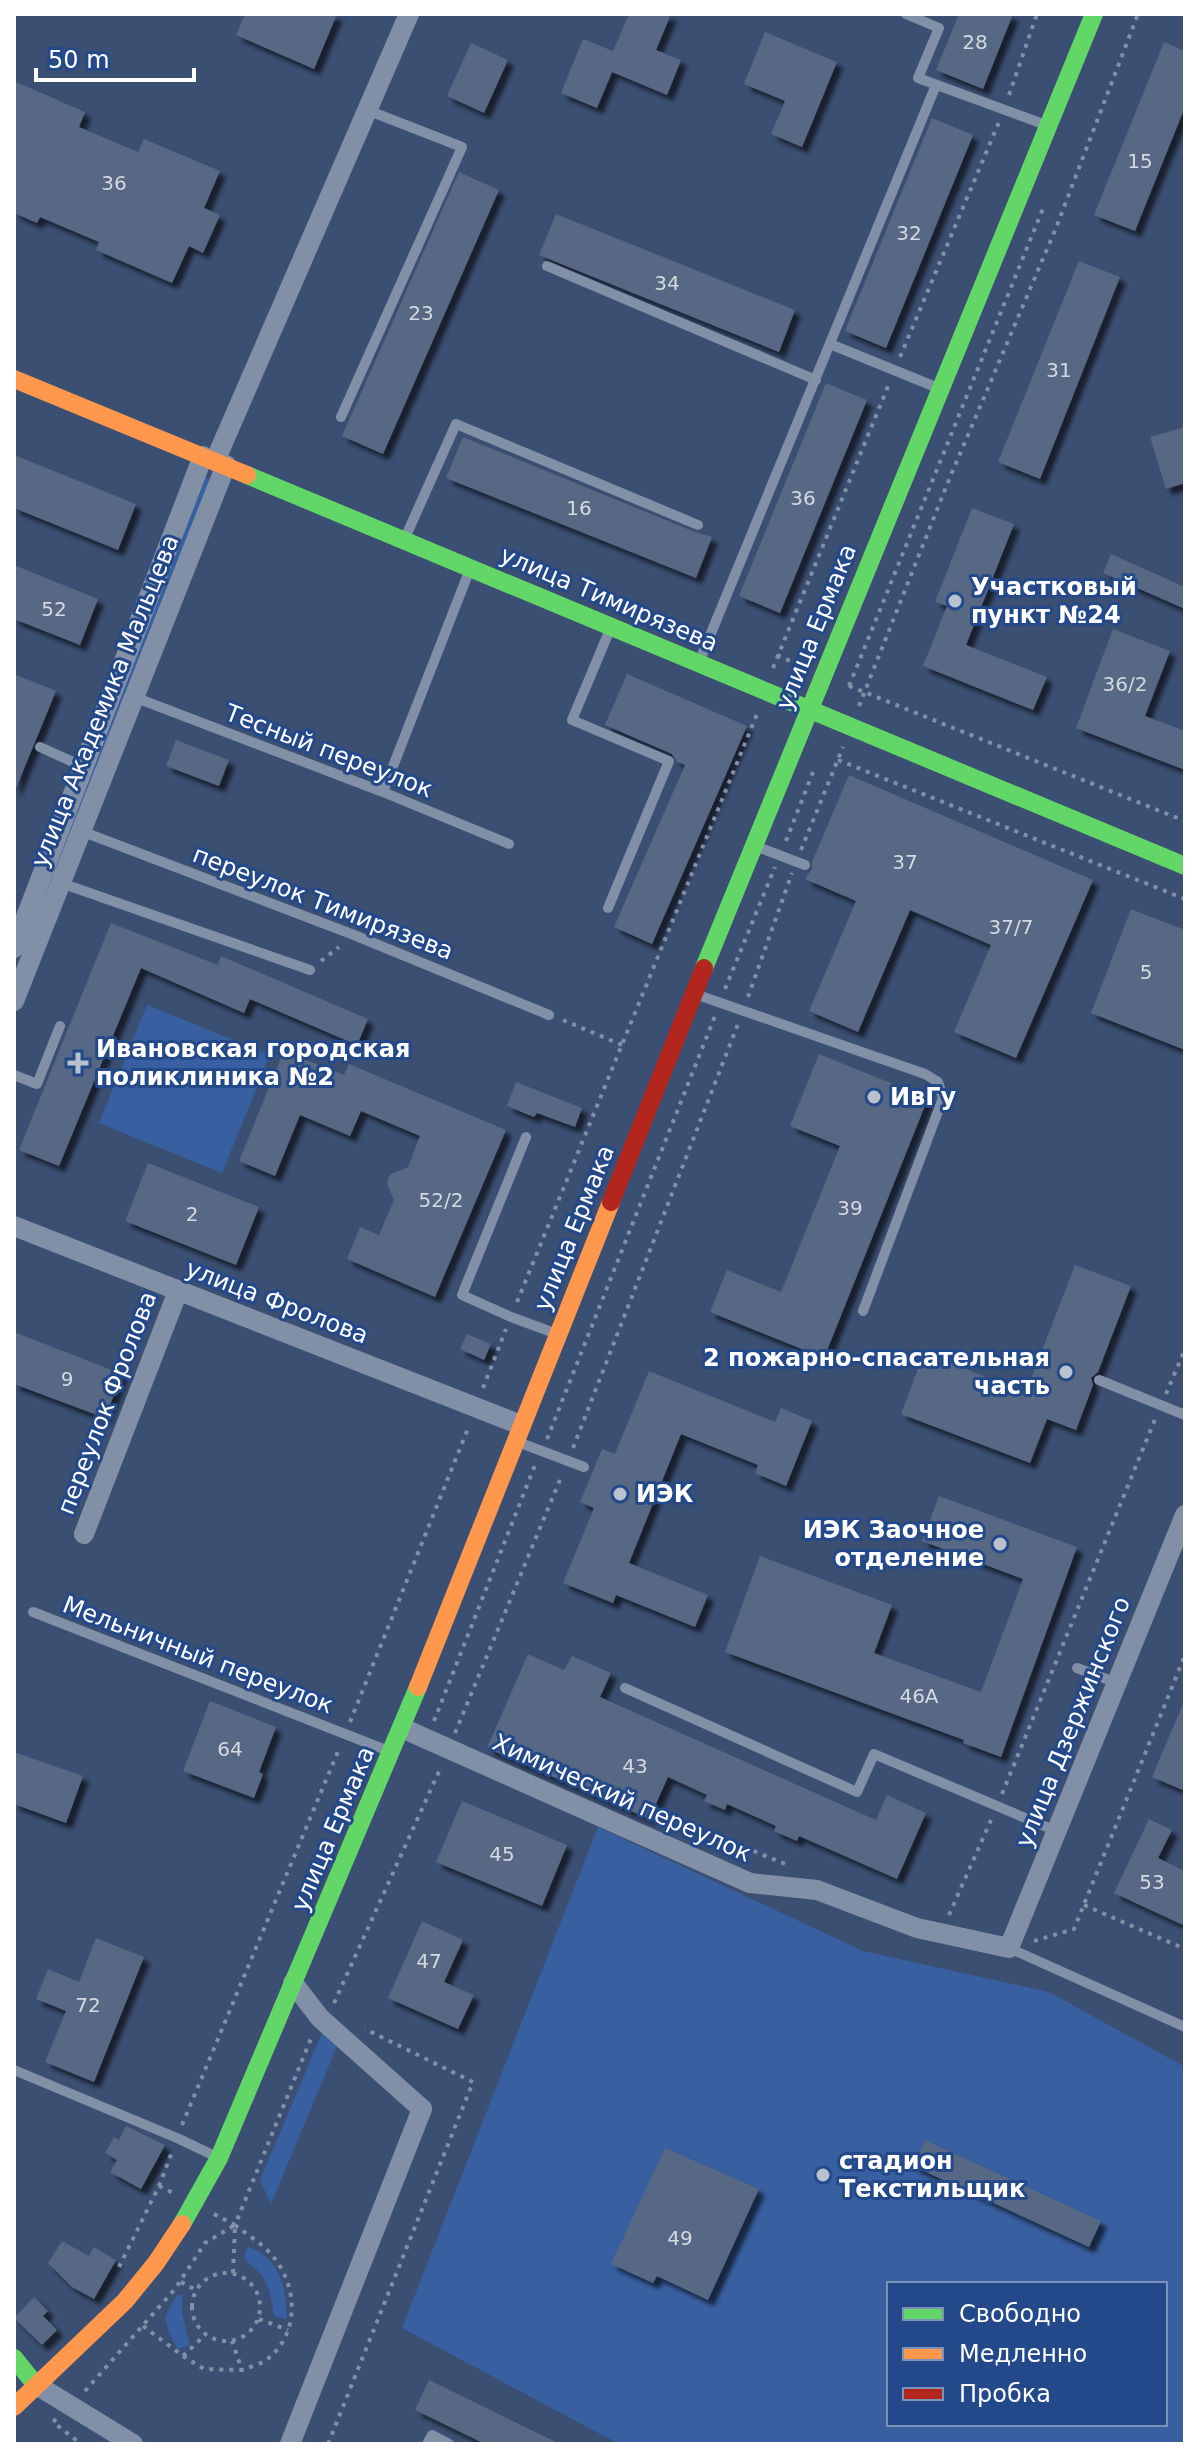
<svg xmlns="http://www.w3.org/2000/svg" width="1199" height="2458" font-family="'DejaVu Sans',sans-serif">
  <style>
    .green { fill: #385fa0; fill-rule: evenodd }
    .building { fill: #566784; filter: url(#shadow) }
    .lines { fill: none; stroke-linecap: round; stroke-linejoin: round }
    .path { stroke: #8290a7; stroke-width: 4; stroke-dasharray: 4 6; stroke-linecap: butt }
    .lane { stroke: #8290a7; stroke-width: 10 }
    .street { stroke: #8290a7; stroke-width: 20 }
    .fast { stroke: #63d668; stroke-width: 18 }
    .slow { stroke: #ff974d; stroke-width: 18 }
    .jam { stroke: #b3261e; stroke-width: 18 }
    .poi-dot { fill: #bac1ce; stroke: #24498a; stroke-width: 3 }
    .labels { text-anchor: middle; stroke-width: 6; stroke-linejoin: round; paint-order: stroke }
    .number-label { font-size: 20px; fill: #d5d9e0 }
    .poi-label { font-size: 24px; font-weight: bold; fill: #fff; stroke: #24498a; text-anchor: start }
    .street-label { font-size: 24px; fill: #fff; stroke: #24498a }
  </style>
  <defs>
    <filter id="shadow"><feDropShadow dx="6" dy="6" stdDeviation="2" flood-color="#0009"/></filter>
  </defs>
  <rect width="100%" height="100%" fill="#3b4f73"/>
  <path class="green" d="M202,476L214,481L57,877L49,874Z
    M147,1005L270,1055L222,1173L99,1123Z
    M598,1827L863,1951L1049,1992L1185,2067V2444H619L402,2328ZM889,2284H1165V2424H889Z
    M322,2033L340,2039L271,2204L260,2180Z
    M247,2247C280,2257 286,2287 287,2319L274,2316C270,2288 267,2276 244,2259Z
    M177,2295H182V2313L190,2345L178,2349L169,2333L165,2317Z"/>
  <path class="building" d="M245,14H337L314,69L236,35Z
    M629,14H671L656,50L681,60L667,95L612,72L597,108L561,93L583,39L613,51Z
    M959,14H1013L983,89L936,70Z
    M765,32L837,62L802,147L771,134L785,101L744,84Z
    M1164,42L1185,51V107L1135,231L1094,215Z
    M471,43L508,60L484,113L447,96Z
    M14,81L85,112L79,127L138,152L144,139L220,171L204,208L220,215L203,253L189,246L172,283L96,250L99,242L40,217L37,223L14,213Z
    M932,118L973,135L886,348L845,331Z
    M459,172L499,190L383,454L342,436Z
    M556,214L795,310L779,352L539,255Z
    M1079,261L1120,277L1040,479L998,462Z
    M826,383L867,400L780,613L739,596Z
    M1185,427V483L1166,489L1150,437Z
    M463,437L695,532L712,537L696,578L446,478Z
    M14,455L136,504L118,550L14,508Z
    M972,508L1014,524L966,645L1047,677L1033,710L923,666L947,606L935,602Z
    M1111,554L1185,587V609L1103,573Z
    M14,565L98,599L80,645L14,619Z
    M1113,629L1170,651L1145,716L1185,731V770L1076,728Z
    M14,674L56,691L14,793Z
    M627,674L747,726L652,944L614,927L685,765L677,762L672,754L605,725Z
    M176,740L229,760L219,786L166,766Z
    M849,775L1093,880L1016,1058L954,1032L991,945L910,910L858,1032L809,1011L856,901L805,879L812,869V862Z
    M1131,909L1185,930V1050L1091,1013Z
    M111,923L218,965L221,956L368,1019L357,1045L250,999L244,1013L141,968L59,1166L19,1150Z
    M284,1051L344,1075L349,1064L506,1130L435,1297L347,1259L360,1227L379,1235L394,1200L387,1184L388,1178L391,1174L408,1167L420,1136L361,1111L350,1136L300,1115L275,1176L239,1161Z
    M819,1054L928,1098L824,1358L710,1312L727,1270L781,1292L840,1146L790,1126Z
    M516,1082L582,1108L575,1127L537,1113L534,1117L507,1106Z
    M148,1163L259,1207L236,1265L125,1221Z
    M1075,1265L1131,1286L1098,1372L1091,1378L1093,1385L1076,1430L1047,1419L1030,1463L901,1414L924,1353L1026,1392Z
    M14,1332L122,1374L105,1418L14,1384Z
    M467,1334L491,1344L484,1360L460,1349Z
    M649,1371L775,1422L781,1408L812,1421L786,1486L755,1473L758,1465L681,1434L629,1563L708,1595L695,1627L616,1595L613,1603L563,1583L594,1508L580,1502L602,1449L615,1454Z
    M939,1496L1077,1547L1001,1757L963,1743L964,1740L725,1652L760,1556L892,1605L874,1653L981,1692L1023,1579L922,1541Z
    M528,1654L564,1670L572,1656L611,1673L600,1697L876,1820L887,1795L926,1813L897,1879L799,1836L797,1841L774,1831L776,1826L727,1804L725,1810L704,1801L707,1795L668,1777L649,1819L487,1748Z
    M1185,1699V1791L1152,1777Z
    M210,1701L276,1727L259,1772L263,1774L254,1798L183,1771Z
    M14,1752L83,1776L66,1823L14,1804Z
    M462,1801L567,1845L542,1906L436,1862Z
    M1149,1819L1172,1830L1158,1858L1185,1871V1926L1114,1893Z
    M422,1921L463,1940L444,1982L474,1995L458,2029L388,1998Z
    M96,1938L144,1957L94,2082L45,2062L66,2011L36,1999L48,1969L79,1982Z
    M126,2126L165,2145L141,2189L110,2172L117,2160L105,2153L114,2137L119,2140Z
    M925,2140L1101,2221L1089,2247L913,2166Z
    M665,2148L759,2189L708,2300L657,2276L653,2283L611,2264Z
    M62,2241L89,2256L94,2247L116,2260L94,2299L72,2287L48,2263Z
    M34,2297L48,2311L43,2316L57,2330L42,2345L14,2318Z
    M429,2380L560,2444H485L415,2410Z"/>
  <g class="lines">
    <path class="path" d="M1009,95L1037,14
      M900,357L999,122
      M777,655L801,666
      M773,668L889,384
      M849,686L1044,206
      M849,686L1185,821
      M859,706L948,482L1056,228L1138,14
      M838,760L1185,899
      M786,841L815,767
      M801,850L843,747
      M321,961L339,947
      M725,989L775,867
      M748,997L792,873
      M563,1020L622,1045
      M517,1302L757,714
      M483,1388L506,1329
      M1166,1394L1185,1349
      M547,1439L715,1016
      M573,1448L738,1024
      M434,1721L535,1465
      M350,1722L469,1426
      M455,1733L562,1475
      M1002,1794L1156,1417
      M661,1821L671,1817L790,1866
      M1084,1905L1185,1949
      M949,1915L991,1820
      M1034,1941L1074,1929L1185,1655
      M334,2003L441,1767
      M182,2125L339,1749
      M159,2186L175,2194
      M214,2214L235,2225L312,2036
      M235,2225C246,2234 260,2242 269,2252C299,2283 301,2335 265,2361C258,2365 249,2367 242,2370
      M119,2267L159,2186L172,2152
      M192 2307a34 34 0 1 1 68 0a34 34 0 1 1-68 0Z
      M233,2273L235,2225
      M181,2282L196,2290
      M259,2319L288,2330
      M143,2326L183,2356L206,2334
      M183,2356L204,2369L242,2370L232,2341
      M85,2391L175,2289L205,2243L235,2225
      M56,2419L53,2422L81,2444
      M328,2444L473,2082L365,2029"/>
    <path class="lane" d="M906,14L939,28L918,78L1046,125
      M547,266L816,380
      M830,344L938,388
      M341,417L462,147L367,110
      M405,538L456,424L698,525
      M700,660L936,85
      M134,697L383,792L509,844
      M40,747L84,767
      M383,792L470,569
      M81,831L354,935L549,1015
      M755,846L805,865
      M61,883L310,970
      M608,908L669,761L572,720L611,627
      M695,994L925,1074L938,1082L943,1098L863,1311
      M14,1075L37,1084L60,1026
      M526,1137L462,1295L511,1317L557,1334
      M1099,1380L1185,1415
      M518,1442L584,1467
      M33,1612L391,1752
      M1077,1668L1117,1683
      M625,1688L857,1792L874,1754L1056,1831
      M1009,1948L1185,2027
      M14,2070L177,2138L217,2157
      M427,2444L432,2435L449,2444"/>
    <path class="street" d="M215,461L409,14
      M14,948L203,456
      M14,1001L226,465
      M14,1226L521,1425
      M84,1534L178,1291
      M402,1728L750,1883L817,1890L917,1928L1009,1948L1185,1515
      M35,2384L133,2444
      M290,2444L422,2109L320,2018L293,1983"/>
    <path class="fast" d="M247,475L1185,866
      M704,968L1094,14
      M182,2224L219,2158L418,1687
      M14,2358L35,2384"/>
    <path class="slow" d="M14,379L247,475
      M418,1687L611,1202
      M14,2407L125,2301L156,2263L182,2224"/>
    <path class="jam" d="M611,1202L704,968"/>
  </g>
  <g class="poi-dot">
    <circle cx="955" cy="601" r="8"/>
    <path d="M74 1051h8v8h8v8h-8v8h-8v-8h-8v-8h8z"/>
    <circle cx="874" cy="1097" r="8"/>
    <circle cx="1066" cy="1372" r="8"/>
    <circle cx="620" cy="1494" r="8"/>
    <circle cx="1000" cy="1544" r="8"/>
    <circle cx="823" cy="2175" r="8"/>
  </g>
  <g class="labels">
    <g class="number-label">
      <text x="975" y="49">28</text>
      <text x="1140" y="168">15</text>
      <text x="114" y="190">36</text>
      <text x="909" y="240">32</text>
      <text x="667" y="290">34</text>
      <text x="421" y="320">23</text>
      <text x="1059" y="377">31</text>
      <text x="803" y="505">36</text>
      <text x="579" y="515">16</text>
      <text x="54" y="616">52</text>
      <text x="1125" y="691">36/2</text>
      <text x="905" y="869">37</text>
      <text x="1011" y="934">37/7</text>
      <text x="1146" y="979">5</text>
      <text x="441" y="1207">52/2</text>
      <text x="850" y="1215">39</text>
      <text x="192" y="1221">2</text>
      <text x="67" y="1386">9</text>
      <text x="919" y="1703">46А</text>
      <text x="230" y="1756">64</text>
      <text x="635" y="1773">43</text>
      <text x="502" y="1861">45</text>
      <text x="1152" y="1889">53</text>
      <text x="429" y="1968">47</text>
      <text x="88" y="2012">72</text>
      <text x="680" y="2245">49</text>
    </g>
    <g class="poi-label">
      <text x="971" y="595">Участковый<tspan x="971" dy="28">пункт №24</tspan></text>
      <text x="96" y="1057">Ивановская городская<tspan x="96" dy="28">поликлиника №2</tspan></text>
      <text x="890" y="1105">ИвГу</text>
      <text x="1050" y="1366" text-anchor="end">2 пожарно-спасательная<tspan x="1050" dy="28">часть</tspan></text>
      <text x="636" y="1502">ИЭК</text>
      <text x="984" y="1538" text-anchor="end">ИЭК Заочное<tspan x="984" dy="28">отделение</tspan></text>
      <text x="839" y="2169">стадион<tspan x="839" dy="28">Текстильщик</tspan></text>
    </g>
    <g class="street-label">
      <text transform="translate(609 599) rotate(23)" y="8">улица Тимирязева</text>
      <text transform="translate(816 627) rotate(-68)" y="8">улица Ермака</text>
      <text transform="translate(105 701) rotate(-68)" y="8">улица Академика Мальцева</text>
      <text transform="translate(329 751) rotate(21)" y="8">Тесный переулок</text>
      <text transform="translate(323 903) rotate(21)" y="8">переулок Тимирязева</text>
      <text transform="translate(574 1228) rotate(-68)" y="8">улица Ермака</text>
      <text transform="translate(277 1302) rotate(21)" y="8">улица Фролова</text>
      <text transform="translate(107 1403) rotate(-69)" y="8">переулок Фролова</text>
      <text transform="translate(198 1655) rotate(21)" y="8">Мельничный переулок</text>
      <text transform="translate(1073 1722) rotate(-68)" y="8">улица Дзержинского</text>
      <text transform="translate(622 1798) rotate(24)" y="8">Химический переулок</text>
      <text transform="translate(333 1829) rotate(-67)" y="8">улица Ермака</text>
    </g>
  </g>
  <rect width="1199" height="2458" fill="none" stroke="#ffffff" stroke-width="32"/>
  <rect x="887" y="2282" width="280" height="144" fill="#24498a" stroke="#7c92b9" stroke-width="2"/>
  <rect x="903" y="2308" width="40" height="12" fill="#63d668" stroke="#7c92b9" stroke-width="2"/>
  <text x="959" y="2322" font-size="24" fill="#ffffff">Свободно</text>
  <rect x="903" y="2348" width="40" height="12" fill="#ff974d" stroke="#7c92b9" stroke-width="2"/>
  <text x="959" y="2362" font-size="24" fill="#ffffff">Медленно</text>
  <rect x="903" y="2388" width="40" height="12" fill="#b3261e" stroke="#7c92b9" stroke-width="2"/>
  <text x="959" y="2402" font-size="24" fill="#ffffff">Пробка</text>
  <path d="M36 68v12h158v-12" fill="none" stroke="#ffffff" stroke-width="4"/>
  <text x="48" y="68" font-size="24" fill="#ffffff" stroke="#24498a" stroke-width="6" paint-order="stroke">50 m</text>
</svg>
